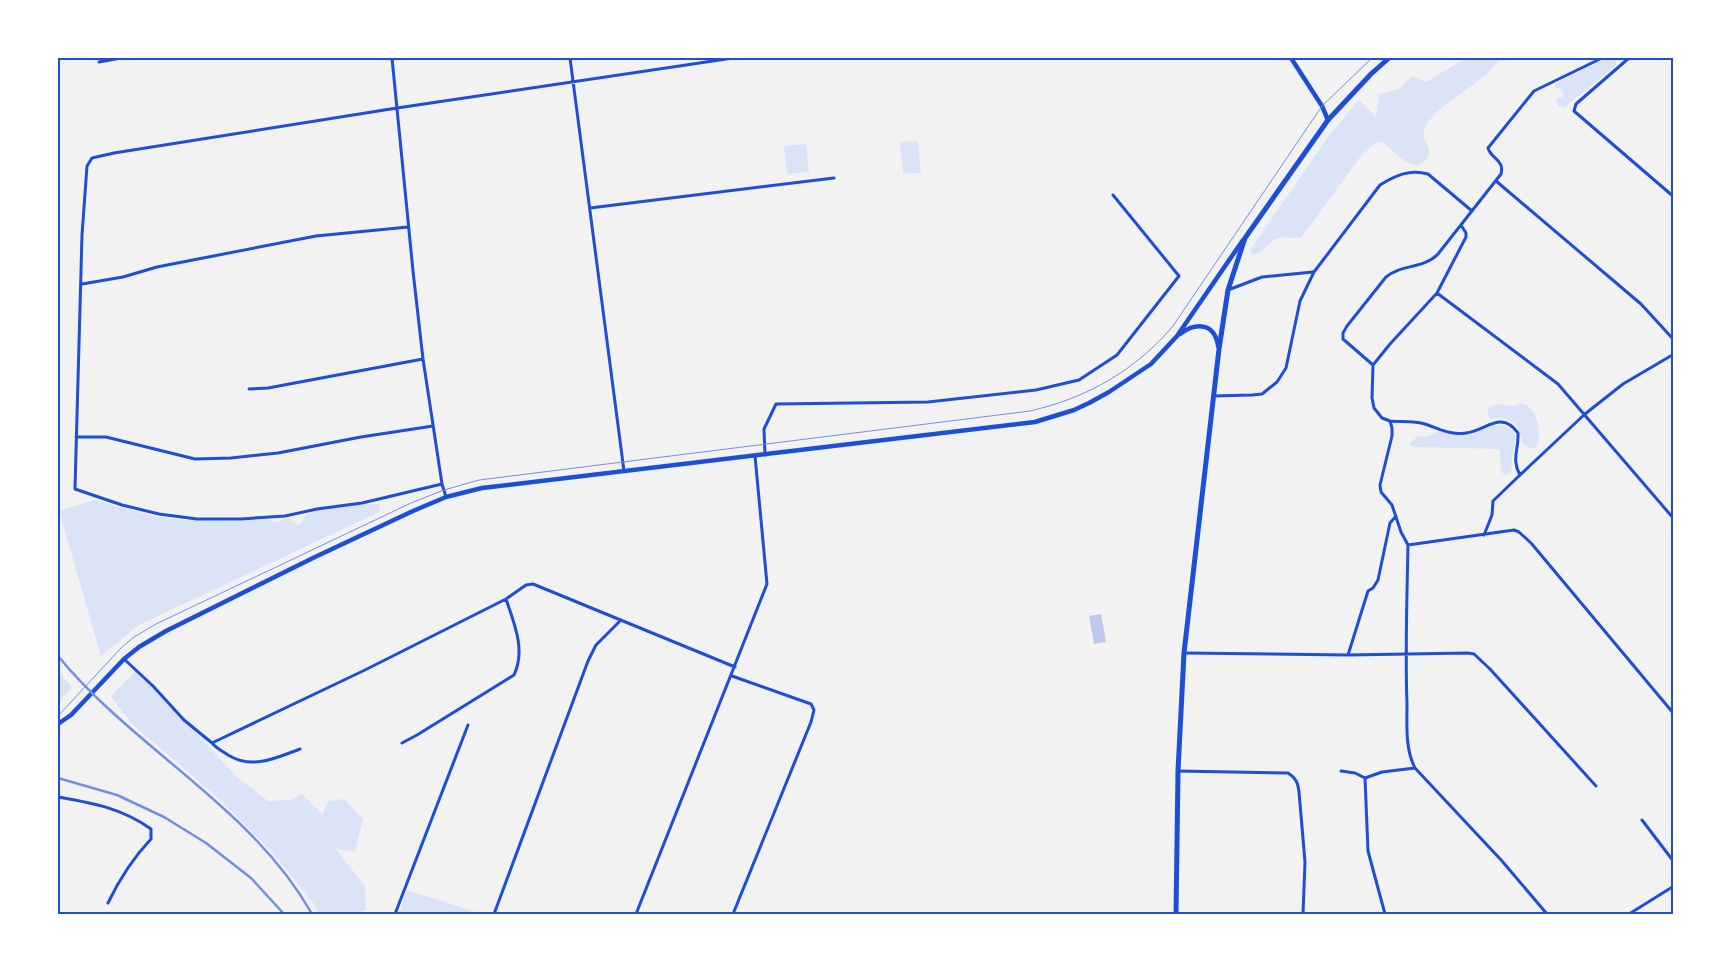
<svg xmlns="http://www.w3.org/2000/svg" width="1731" height="972" font-family="'Sofia Sans Condensed',sans-serif">
  <style>
    .green { fill: #dbe4f7 }
    .building { fill: #bdc9ec }
    .lines { fill: none; stroke-linecap: round; stroke-linejoin: round }
    .minor { stroke: #1d4ed8; stroke-width: 3 }
    .tertiary { stroke: #1d4ed8; stroke-width: 4.5 }
    .secondary { stroke: #1d4ed8; stroke-width: 4.5 }
    .primary { stroke: #1d4ed8; stroke-width: 5 }
    .tram { stroke: #7290e2; stroke-width: 1 }
    .rail { stroke: #7290e2; stroke-width: 2.5 }
    .neatline { fill: none; stroke: #1d4ed8; stroke-width: 2 }
  </style>
  <rect width="100%" height="100%" fill="#f2f2f2"/>
  <path class="green" d="M1466,58H1500C1482,87 1442,98 1426,126C1416,143 1444,150 1418,166L1407,163L1383,143L1379,142L1375,143L1361,156L1301,238C1294,239 1286,236 1278,238C1268,241 1262,256 1251,254L1250,251L1252,247L1330,134L1359,100L1376,117L1379,94L1399,89L1412,76L1426,82Z
    M1609,59L1615,60L1616,65L1565,107L1558,106L1556,99L1562,97L1564,94L1560,89L1555,87V84L1596,62Z
    M918,141L921,173L903,174L900,142Z
    M806,144L809,172L787,174L784,146Z
    M1498,404C1502,405 1507,406 1511,406C1515,406 1518,403 1523,404C1538,408 1542,434 1537,446L1531,449L1523,444C1519,431 1519,421 1502,418C1498,417 1494,419 1490,419L1487,412L1489,408Z
    M1499,425C1521,427 1515,445 1512,460C1512,464 1512,468 1511,472L1505,476L1501,471L1500,451L1498,449L1413,447L1409,444L1418,436L1428,437L1439,431L1460,433Z
    M94,500L157,517L181,520L243,521L265,519L275,522L288,518L299,526C302,522 305,516 309,514C324,505 363,504 380,504L379,512L137,626L101,656L59,511Z
    M137,670L238,778L268,801L290,800L302,794L322,814L328,801L344,799L363,819L355,852L336,849L365,886L366,910L345,914H319L312,901L269,849L218,798L131,723L111,696Z
    M58,671L72,687L58,703Z
    M407,890L482,914H399Z"/>
  <path class="building" d="M1101,614L1106,642L1094,644L1089,616Z"/>
  <g class="lines">
    <path class="minor" d="M392,58L413,271L423,359L442,484L446,497
      M570,58L624,471
      M1629,58L1576,104L1574,111L1674,197
      M99,62L121,58
      M1496,181L1641,304L1674,340
      M590,208L834,178
      M1461,225L1466,233V237L1437,293L1390,344L1373,365L1372,398L1374,408L1382,418L1390,421L1392,428V436L1380,485L1381,492L1392,505L1401,532L1408,545C1407,598 1405,651 1407,704C1407,724 1405,749 1415,768L1502,861L1547,914
      M82,284L123,277L157,267L316,236L408,227
      M1228,290L1262,277L1313,272
      M1437,293L1558,384L1674,519
      M1373,365L1343,339V333L1347,326L1386,277C1401,264 1424,269 1438,254L1501,174C1505,160 1491,159 1488,148L1534,91L1602,58
      M249,389L268,388L423,359
      M1213,396L1252,395L1262,394L1277,382L1286,368L1300,301L1314,272L1380,185C1396,175 1410,169 1428,174L1472,211
      M1390,421C1400,422 1411,421 1421,423C1437,427 1450,436 1466,433C1487,430 1501,410 1518,433C1519,450 1511,459 1520,475
      M76,437H106L195,459L231,458L278,453L361,437L433,426
      M765,455L764,429L776,404L928,402L1036,390L1079,380L1117,355L1179,276L1113,195
      M442,484L362,503L317,509L285,516L241,519H197L159,514L122,505L75,489L82,235L87,166L92,158L114,153L397,108L733,58
      M1484,535L1492,515L1493,501L1520,475L1585,414L1623,384L1674,354
      M1408,545L1514,530L1519,532L1531,543L1674,714
      M1184,653L1348,655L1468,653L1474,654L1490,669L1596,786
      M1348,655L1368,591L1373,588L1378,580L1390,523L1396,516
      M124,659L153,686L184,720L212,743L365,670L506,599L526,585L533,584L735,667
      M732,676L811,704L814,710L811,722L733,914
      M212,743C216,748 222,751 228,755C252,770 276,758 300,749
      M402,743L417,735L514,675C526,650 514,623 506,599
      M1178,771L1288,773C1296,778 1298,783 1299,792L1305,862L1303,914
      M1341,771L1355,773L1365,778L1382,772L1415,768
      M1365,778L1368,851L1385,914
      M58,797C92,803 122,808 151,829V839C133,858 120,878 108,903
      M1642,820L1674,862
      M395,914L468,725
      M494,914L588,661L596,645L621,620
      M636,914L767,584L755,456
      M1629,914L1674,886"/>
    <path class="tertiary" d="M1291,58L1322,106L1328,120"/>
    <path class="secondary" d="M1180,334C1197,321 1215,324 1218,346
      M58,724L71,715L124,659L139,647L166,631L315,557L413,511L446,497L482,488L1035,422L1074,410L1089,403L1109,392L1151,364L1177,336L1243,240"/>
    <path class="primary" d="M1176,914L1178,771L1184,653L1219,349L1228,290L1245,238L1328,120L1371,74L1389,58"/>
    <path class="tram" d="M58,716L121,648L134,637L156,624L411,503L444,490L479,480L1030,411C1087,398 1136,370 1173,326L1322,106L1372,58"/>
    <path class="rail" d="M58,656C134,749 252,807 312,914
      M58,778L117,795L164,817L206,843L251,878L284,914"/>
  </g>
  <rect width="1731" height="972" fill="none" stroke="#ffffff" stroke-width="118"/>
  <rect x="59" y="59" width="1613" height="854" class="neatline"/>
</svg>
